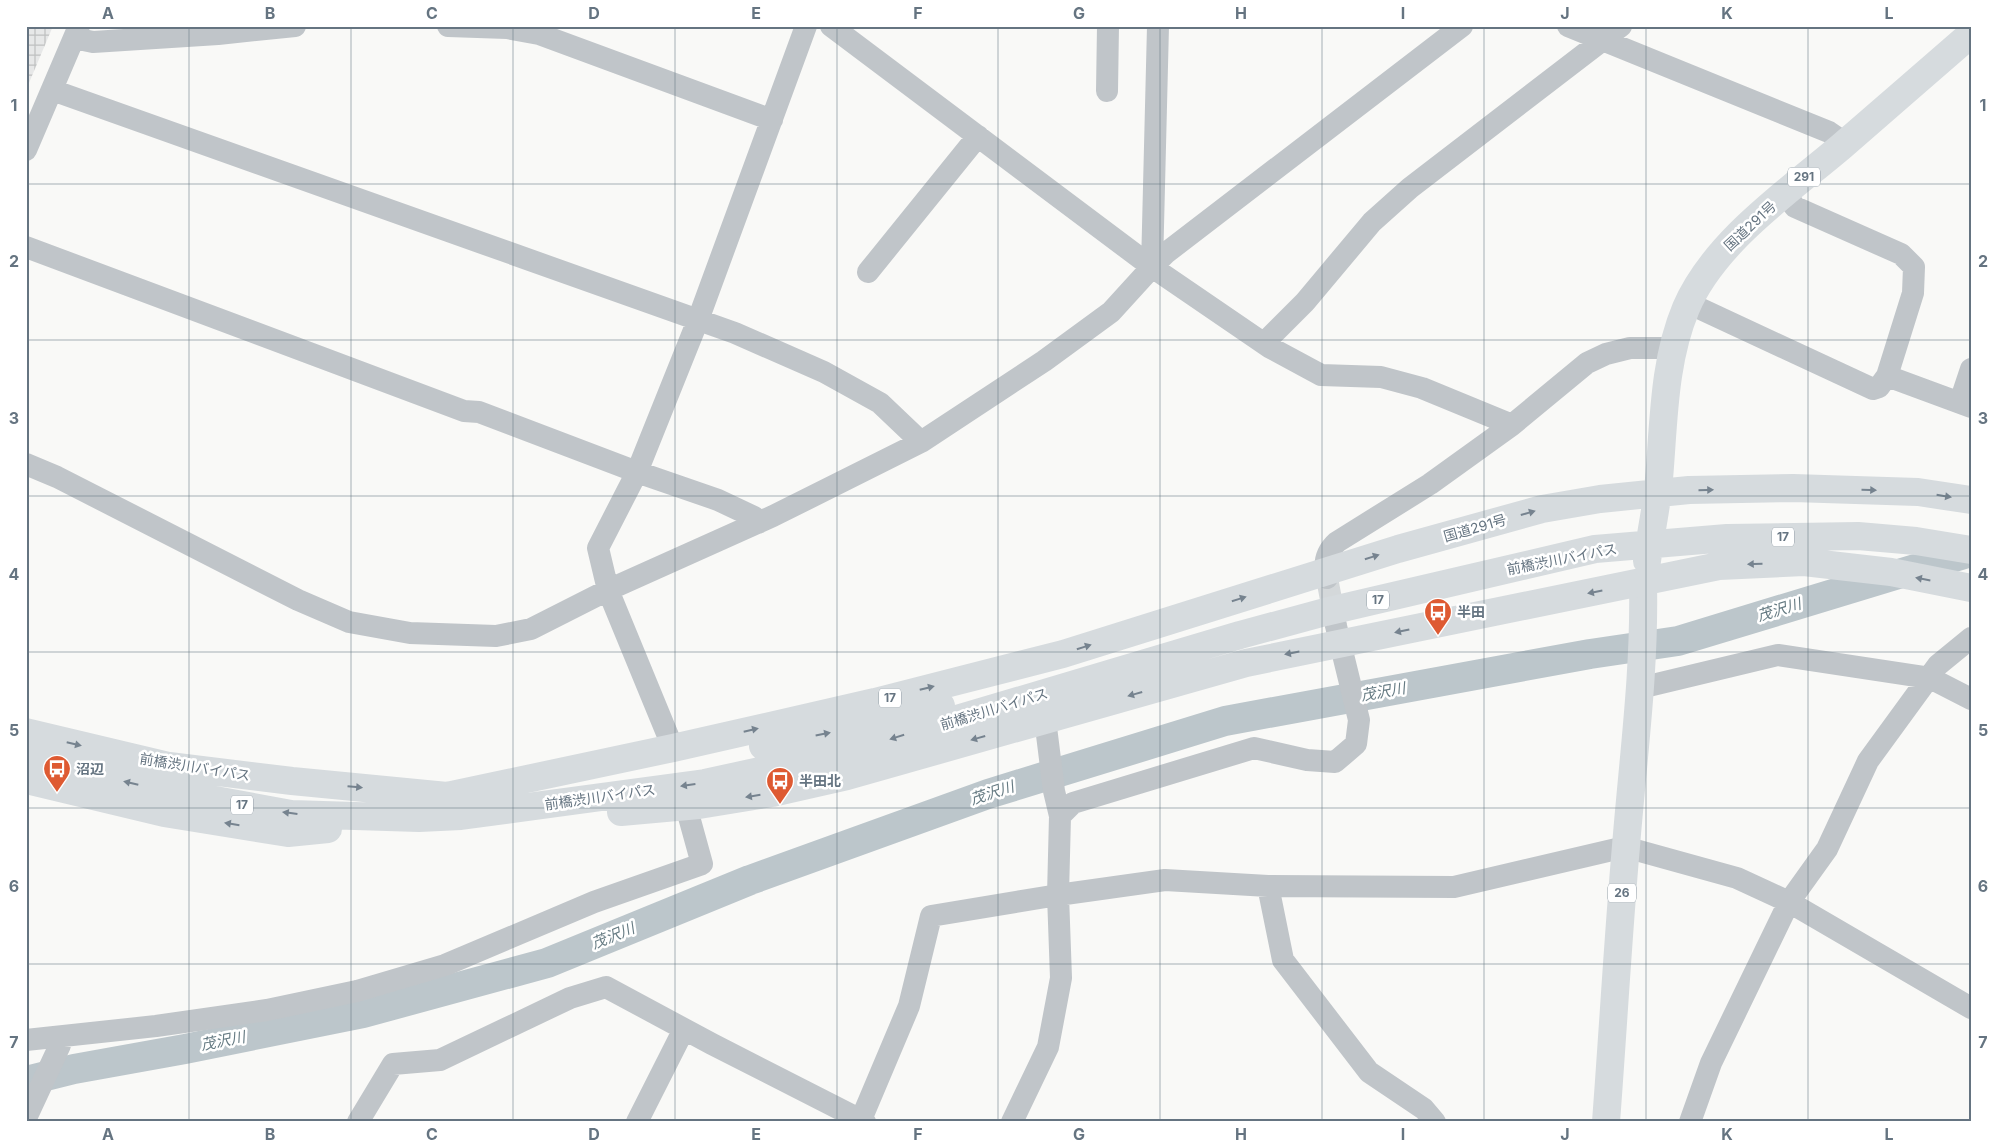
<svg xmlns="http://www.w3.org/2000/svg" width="1997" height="1148" font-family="Inter,'Noto Sans JP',sans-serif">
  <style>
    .industrial { fill: url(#industrial-grid) }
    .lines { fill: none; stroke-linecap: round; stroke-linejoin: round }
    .river { stroke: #bcc6cb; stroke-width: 30 }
    .minor-tunnel { stroke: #d4d8da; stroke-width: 22; stroke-dasharray: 22 11; stroke-linecap: butt }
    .minor { stroke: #c0c5c9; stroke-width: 22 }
    .major { stroke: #d6dbde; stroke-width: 28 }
    .highway { stroke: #d6dbde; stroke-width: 28 }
    .oneway { fill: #76838f }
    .grid { fill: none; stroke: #657481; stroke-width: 1; stroke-opacity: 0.55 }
    .labels { text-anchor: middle; stroke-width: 5; stroke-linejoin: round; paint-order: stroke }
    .shield { fill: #fff; stroke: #939ea7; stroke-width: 1 }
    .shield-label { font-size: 12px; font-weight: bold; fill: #657481 }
    .street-label { font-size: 14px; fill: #657481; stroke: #fff }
    .poi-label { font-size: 14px; font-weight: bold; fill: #657481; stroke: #fff; text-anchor: start }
    .water-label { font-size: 15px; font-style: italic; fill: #657a82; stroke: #fff }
    .neatline { fill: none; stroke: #657481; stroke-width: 2 }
    .grid-label { font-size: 16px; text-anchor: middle; font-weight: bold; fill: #657481 }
  </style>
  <defs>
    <pattern id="industrial-grid" width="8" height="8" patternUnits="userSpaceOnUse" patternTransform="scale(1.25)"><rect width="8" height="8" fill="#e7e8e8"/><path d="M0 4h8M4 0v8" fill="none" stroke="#bfc1c1"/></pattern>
  </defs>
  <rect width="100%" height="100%" fill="#f9f9f7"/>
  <path class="industrial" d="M26,26H53L26,90Z"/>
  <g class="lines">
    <path class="river" d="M26,1081L74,1069L185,1049L363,1013L547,963L750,880L988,794L1225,721L1590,654L1678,641L1971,552"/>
    <path class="minor-tunnel" d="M1327,578L1336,626"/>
    <path class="minor" d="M448,26L507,28L539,34L772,120
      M831,26L1152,267L1269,347L1321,375L1381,377L1422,388L1512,425
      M1568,26L1829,132L1845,143
      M74,38L93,42L218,34L295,26
      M52,90L735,333L824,372L880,403L921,442
      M1107,91L1108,26
      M26,150L79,26
      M26,247L464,411L479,412L637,472L718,500L754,517L758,523
      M1152,267L1166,253L1462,26
      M868,272L978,136
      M1688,303L1873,389L1879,387L1887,376L1913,293L1914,267L1901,254L1795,207L1785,194
      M1264,343L1305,302L1372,222L1410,188L1621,26
      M1887,376L1971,407
      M1960,402L1971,369
      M26,464L57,477L298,600L349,622L410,633L496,636L531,629L608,590L773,516L921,442L1044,361L1111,312L1152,267L1158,26
      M1327,578C1323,563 1326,552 1337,542L1430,484L1512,425L1587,363L1606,354L1630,348H1674
      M1640,688L1778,655L1930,678L1971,699
      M1045,719L1054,791L1060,816
      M673,748L608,590L598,548L637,472L698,320L806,26
      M1268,886L1283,960L1369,1072L1424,1109L1435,1122
      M26,1040L156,1026L267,1010L357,991L445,965L594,902L702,864L686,806
      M26,1118L60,1045V1037
      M358,1122L393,1064L440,1060L570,998L606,987L712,1044L865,1122
      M637,1122L684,1029
      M860,1122L909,1006L931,916L1058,895L1165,880L1268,886L1454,887L1625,847L1737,878L1789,902L1971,1008
      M1012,1122L1048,1047L1061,978L1058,895L1060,816L1073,803L1254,748L1307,760L1335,762L1356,744L1359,720L1336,626
      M1690,1122L1711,1063L1789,902L1827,849L1868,761L1938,665L1971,638"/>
    <path class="major" d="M1606,1122C1613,1030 1618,938 1626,846C1633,758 1645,671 1643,583"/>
    <path class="highway" d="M1647,561C1650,538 1655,514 1658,490C1664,430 1662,365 1686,308C1714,242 1789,191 1842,146C1885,109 1928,71 1971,34
      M26,732L169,766L292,781L447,796L464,794
      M763,746L833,732L941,706
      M26,759L166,791L291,814L419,818L461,816L705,783L846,752L1240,635L1325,612L1595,549L1727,538L1858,536L1916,541L1971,550
      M26,780L164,813L288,833L328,829
      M447,796L673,748L875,702L1063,654L1398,549L1542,509L1600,499L1689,490L1793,488L1918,492L1971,500
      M621,812L699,805L772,793L847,776L1246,663L1719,566L1804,562L1891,572L1971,588"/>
  </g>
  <defs><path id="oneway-solid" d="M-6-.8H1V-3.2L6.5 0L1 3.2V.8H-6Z" transform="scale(1.25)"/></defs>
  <g class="oneway">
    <use href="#oneway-solid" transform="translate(1706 490) rotate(-1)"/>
    <use href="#oneway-solid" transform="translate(1869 490) rotate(2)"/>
    <use href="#oneway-solid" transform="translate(1944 496) rotate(9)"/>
    <use href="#oneway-solid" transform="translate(1528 513) rotate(-16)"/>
    <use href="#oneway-solid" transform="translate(1372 557) rotate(-18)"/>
    <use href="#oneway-solid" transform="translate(1755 564) rotate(178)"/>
    <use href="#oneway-solid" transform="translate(1923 579) rotate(-169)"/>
    <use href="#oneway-solid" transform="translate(1595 592) rotate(169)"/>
    <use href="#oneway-solid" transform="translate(1239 599) rotate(-17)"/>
    <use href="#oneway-solid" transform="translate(1402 631) rotate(168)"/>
    <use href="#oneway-solid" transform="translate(1084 647) rotate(-17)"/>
    <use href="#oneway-solid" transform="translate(1292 653) rotate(169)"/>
    <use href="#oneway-solid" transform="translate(927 688) rotate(-14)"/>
    <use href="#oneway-solid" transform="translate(1135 694) rotate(164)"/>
    <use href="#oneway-solid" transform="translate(751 730) rotate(-13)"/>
    <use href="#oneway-solid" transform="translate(823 734) rotate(-11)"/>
    <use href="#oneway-solid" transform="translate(897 737) rotate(163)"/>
    <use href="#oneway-solid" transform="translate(978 738) rotate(164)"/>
    <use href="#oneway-solid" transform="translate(74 744) rotate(13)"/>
    <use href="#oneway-solid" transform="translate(131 783) rotate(-167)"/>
    <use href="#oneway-solid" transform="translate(688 785) rotate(172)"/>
    <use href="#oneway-solid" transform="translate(355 787) rotate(5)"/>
    <use href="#oneway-solid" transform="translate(753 796) rotate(171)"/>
    <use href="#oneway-solid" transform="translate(290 813) rotate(-173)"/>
    <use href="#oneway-solid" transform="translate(232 824) rotate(-171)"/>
  </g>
  <path class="grid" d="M189,26V1122M351,26V1122M513,26V1122M675,26V1122M837,26V1122M998,26V1122M1160,26V1122M1322,26V1122M1484,26V1122M1646,26V1122M1808,26V1122M26,184H1971M26,340H1971M26,496H1971M26,652H1971M26,808H1971M26,964H1971"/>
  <defs>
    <symbol id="bus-pin" viewBox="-11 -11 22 30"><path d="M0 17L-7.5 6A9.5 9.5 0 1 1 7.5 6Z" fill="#de5a32" stroke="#fff"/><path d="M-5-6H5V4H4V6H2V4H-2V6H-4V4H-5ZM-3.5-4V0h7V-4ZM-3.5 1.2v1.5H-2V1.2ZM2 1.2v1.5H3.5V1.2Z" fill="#fff"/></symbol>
  </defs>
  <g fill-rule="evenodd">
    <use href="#bus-pin" x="1422" y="596" width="32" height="43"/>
    <use href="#bus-pin" x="41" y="753" width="32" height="43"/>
    <use href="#bus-pin" x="764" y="765" width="32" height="43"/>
  </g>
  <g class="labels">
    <g class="shield">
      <rect x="1788" y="167.5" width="32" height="19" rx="4"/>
      <rect x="1772" y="527.5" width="22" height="19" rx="4"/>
      <rect x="1367" y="590.5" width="22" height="19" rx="4"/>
      <rect x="879" y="688.5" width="22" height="19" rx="4"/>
      <rect x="231" y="795.5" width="22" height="19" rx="4"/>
      <rect x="1608" y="883.5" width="28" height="19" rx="4"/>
    </g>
    <g class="shield-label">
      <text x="1804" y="181">291</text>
      <text x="1783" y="541">17</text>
      <text x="1378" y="604">17</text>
      <text x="890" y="702">17</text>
      <text x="242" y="809">17</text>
      <text x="1622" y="897">26</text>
    </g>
    <g class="street-label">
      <text transform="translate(1750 226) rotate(-43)" y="5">国道291号</text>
      <text transform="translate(1475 528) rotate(-16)" y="5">国道291号</text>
      <text transform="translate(1562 559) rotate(-11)" y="5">前橋渋川バイパス</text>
      <text transform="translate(994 709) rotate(-17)" y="5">前橋渋川バイパス</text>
      <text transform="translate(195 767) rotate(9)" y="5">前橋渋川バイパス</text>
      <text transform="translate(600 797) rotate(-8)" y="5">前橋渋川バイパス</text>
    </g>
    <g class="poi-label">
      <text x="1457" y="617">半田</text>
      <text x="76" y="774">沼辺</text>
      <text x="799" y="786">半田北</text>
    </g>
    <g class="water-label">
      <text transform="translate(1779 610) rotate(-17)" y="5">茂沢川</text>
      <text transform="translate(1383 692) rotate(-10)" y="5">茂沢川</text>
      <text transform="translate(992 793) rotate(-18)" y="5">茂沢川</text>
      <text transform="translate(613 936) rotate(-22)" y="5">茂沢川</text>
      <text transform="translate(223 1041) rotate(-11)" y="5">茂沢川</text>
    </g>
  </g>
  <rect width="1997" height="1148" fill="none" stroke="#ffffff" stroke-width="55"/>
  <rect x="28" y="28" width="1942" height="1092" class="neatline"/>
  <g class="grid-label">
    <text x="108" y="19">A</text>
    <text x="270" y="19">B</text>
    <text x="432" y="19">C</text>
    <text x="594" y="19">D</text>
    <text x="756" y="19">E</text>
    <text x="918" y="19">F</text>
    <text x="1079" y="19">G</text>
    <text x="1241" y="19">H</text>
    <text x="1403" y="19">I</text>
    <text x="1565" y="19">J</text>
    <text x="1727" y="19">K</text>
    <text x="1889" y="19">L</text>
    <text x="14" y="111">1</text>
    <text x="1983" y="111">1</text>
    <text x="14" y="267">2</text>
    <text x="1983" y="267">2</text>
    <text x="14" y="424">3</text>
    <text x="1983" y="424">3</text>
    <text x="14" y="580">4</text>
    <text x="1983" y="580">4</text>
    <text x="14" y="736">5</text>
    <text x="1983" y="736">5</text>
    <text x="14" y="892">6</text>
    <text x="1983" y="892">6</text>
    <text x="14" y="1048">7</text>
    <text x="1983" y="1048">7</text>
    <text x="108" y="1140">A</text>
    <text x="270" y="1140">B</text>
    <text x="432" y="1140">C</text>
    <text x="594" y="1140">D</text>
    <text x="756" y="1140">E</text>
    <text x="918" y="1140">F</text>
    <text x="1079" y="1140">G</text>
    <text x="1241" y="1140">H</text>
    <text x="1403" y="1140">I</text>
    <text x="1565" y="1140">J</text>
    <text x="1727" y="1140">K</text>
    <text x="1889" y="1140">L</text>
  </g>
</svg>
